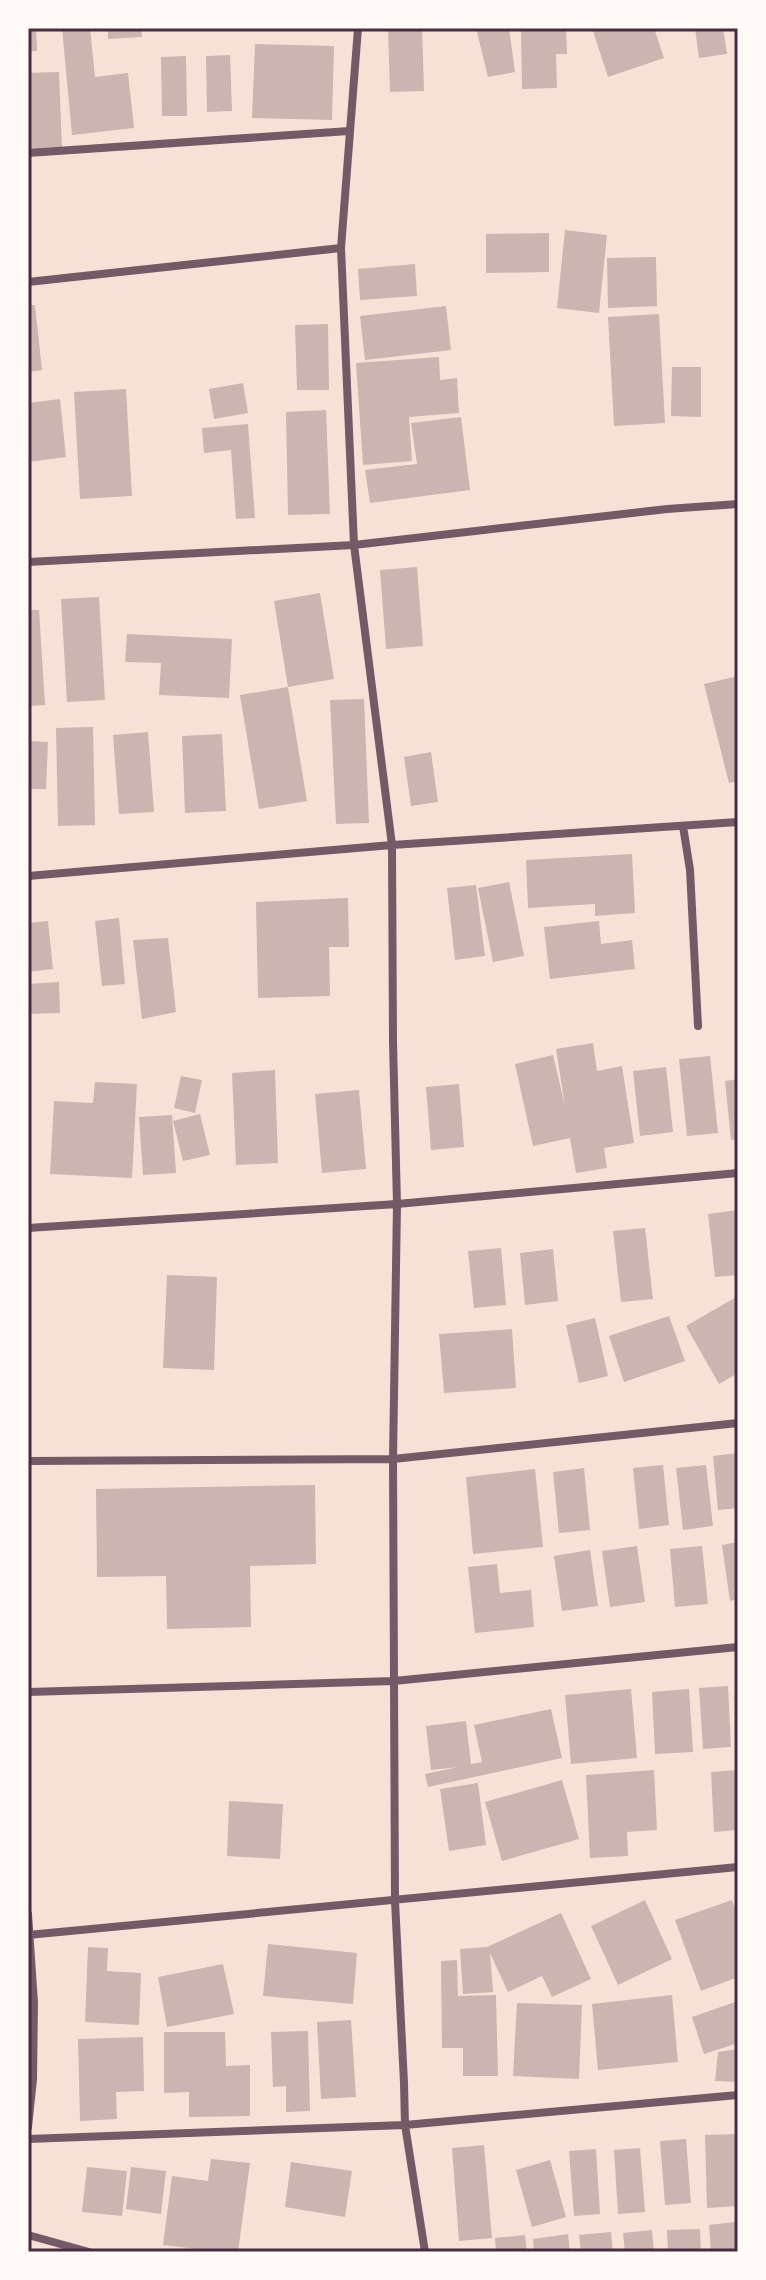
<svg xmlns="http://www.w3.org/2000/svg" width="766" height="2280" font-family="Arial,sans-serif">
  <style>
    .building { fill: #ccb4b1 }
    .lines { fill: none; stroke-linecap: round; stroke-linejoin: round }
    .minor { stroke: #755966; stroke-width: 8 }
    .neatline { fill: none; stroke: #4a2c40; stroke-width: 3 }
  </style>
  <rect width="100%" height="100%" fill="#f7e1d7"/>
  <path class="building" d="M28,28H36L37,51H28Z
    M62,28H90L95,77L128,73L134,128L72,135Z
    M108,28H141L142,37L108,39Z
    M388,28H422L424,91L390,92Z
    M476,28H509L515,72L488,77Z
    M521,28H566L567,54H556L557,88L522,89Z
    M592,28H654L664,58L608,77Z
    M695,28H723L727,54L699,58Z
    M255,44L334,46L332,120L252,118Z
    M230,55L232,111L207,112L206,56Z
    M186,56L187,116H162L161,57Z
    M59,72L62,150L28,152V73Z
    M565,230L607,235L599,313L557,308Z
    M549,233V272L486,273V234Z
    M656,257L657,306L608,308L607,258Z
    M415,264L417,296L360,300L358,269Z
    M28,305H35L42,370L28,372Z
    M446,306L451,350L365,360L360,316Z
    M659,314L665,423L614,426L608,317Z
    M328,324L329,390H297L295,325Z
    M439,357L440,380L457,378L459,413L409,417L412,461L363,465L356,363Z
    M672,367H701V417L671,416Z
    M243,383L248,413L214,419L209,389Z
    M126,389L132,496L80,499L74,392Z
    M60,399L66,457L28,462V403Z
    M326,410L330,514L288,515L286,412Z
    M461,417L470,490L370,503L365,470L417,464L411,423Z
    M248,424L255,518L236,519L231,450L204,453L202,428Z
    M417,567L423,646L386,649L380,570Z
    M320,593L334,679L288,687L274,601Z
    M99,597L105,700L67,702L61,599Z
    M28,610H39L45,705L28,706Z
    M127,634L232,639L229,698L159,695L161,663L125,662Z
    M738,676V781L729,783L704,684Z
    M288,687L307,801L259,809L240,695Z
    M364,699L369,823L336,824L330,700Z
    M93,727L95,825L58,826L56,728Z
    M148,732L154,812L119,814L113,735Z
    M222,734L226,811L185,813L182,736Z
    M28,741L48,742L46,789H28Z
    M431,752L438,802L411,806L404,757Z
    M632,854L635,913L595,916V904L528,908L526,860Z
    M509,882L524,956L493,962L478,888Z
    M476,885L485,956L455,960L447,888Z
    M348,898L349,947H329L330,996L258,998L256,902Z
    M119,918L125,984L102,986L95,921Z
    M48,921L53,969L28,972V923Z
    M599,921L601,944L632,940L635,969L550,979L544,927Z
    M168,938L176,1012L142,1019L133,940Z
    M59,982L60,1013L28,1014V984Z
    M593,1043L597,1071L622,1066L634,1143L604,1148L607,1168L576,1173L570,1138L533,1146L515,1064L553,1055L565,1106L556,1049Z
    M710,1056L718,1133L687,1136L679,1059Z
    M666,1067L673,1132L640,1136L633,1071Z
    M275,1070L278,1163L236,1165L232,1073Z
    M181,1076L202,1080L195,1113L174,1108Z
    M738,1079V1139L731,1140L725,1081Z
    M95,1082L137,1084L132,1178L50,1174L54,1101L93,1103Z
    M459,1084L464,1147L431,1150L426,1087Z
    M359,1090L366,1169L322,1173L315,1094Z
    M200,1114L210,1155L183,1161L173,1121Z
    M172,1115L176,1173L143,1175L139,1117Z
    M738,1210V1275L715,1277L708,1214Z
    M645,1228L653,1299L621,1302L613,1231Z
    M501,1248L506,1305L474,1308L468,1251Z
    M553,1249L558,1301L525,1305L520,1253Z
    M167,1275L217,1277L214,1370L163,1368Z
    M738,1296V1373L719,1384L686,1326Z
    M669,1316L685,1361L624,1382L609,1336Z
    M595,1318L608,1376L579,1383L566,1325Z
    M512,1329L516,1388L444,1393L439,1334Z
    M738,1453V1508L718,1510L713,1456Z
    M663,1465L669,1525L639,1529L633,1468Z
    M706,1465L713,1526L683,1530L676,1468Z
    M584,1468L590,1530L559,1533L553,1472Z
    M535,1469L543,1547L473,1554L466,1477Z
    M315,1485L316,1564L250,1566L251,1627L167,1629L166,1576L97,1577L96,1489Z
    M738,1542V1599L730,1601L722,1545Z
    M637,1546L645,1602L610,1607L602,1551Z
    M702,1546L708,1604L675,1607L670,1549Z
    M590,1550L598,1606L562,1611L554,1556Z
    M497,1564L500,1593L531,1590L534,1627L475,1633L468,1567Z
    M728,1686L731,1747L703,1749L699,1688Z
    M631,1689L637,1758L571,1764L565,1695Z
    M689,1689L693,1752L655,1754L652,1692Z
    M551,1709L562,1758L428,1787L425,1774L458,1767L431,1770L426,1726L466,1721L471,1764L482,1762L474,1725Z
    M654,1770L657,1830L627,1832L628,1856L590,1858L586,1775Z
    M738,1770V1830L714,1832L711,1772Z
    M562,1780L579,1839L502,1861L485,1802Z
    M478,1783L486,1845L449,1851L440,1789Z
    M229,1801L283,1804L280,1859L227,1856Z
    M645,1900L672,1959L618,1985L591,1926Z
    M732,1900L738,1916V1977L701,1991L675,1920Z
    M561,1913L591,1979L552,1997L542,1976L508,1992L490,1953L493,1992L463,1994L460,1949L487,1947Z
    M268,1944L357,1953L353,2004L263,1996Z
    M88,1947L108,1948L107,1971L141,1973L139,2025L85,2022Z
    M457,1960L458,1996L496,1995L498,2076H463V2048H442L441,1961Z
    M223,1964L234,2014L167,2027L158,1977Z
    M672,1995L678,2062L598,2070L592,2004Z
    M738,2001V2043L704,2054L692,2017Z
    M517,2003L582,2005L579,2079L513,2076Z
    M351,2020L356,2097L321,2099L317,2022Z
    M308,2031L310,2111L286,2112V2086L273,2087L271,2032Z
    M164,2032H225L226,2066L250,2065V2116L189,2117V2092L164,2093Z
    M143,2037L144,2091L116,2092L117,2119L80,2121L78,2039Z
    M738,2049V2082L715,2081L718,2052Z
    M738,2134V2206L707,2208L705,2135Z
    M686,2139L691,2203L665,2205L660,2141Z
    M484,2145L492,2238L459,2241L452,2148Z
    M640,2148L645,2212L618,2214L614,2150Z
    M596,2149L600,2214L574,2216L569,2151Z
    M211,2159L250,2163L238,2252H221L163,2245L172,2176L208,2181Z
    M550,2160L566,2217L532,2227L516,2170Z
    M291,2162L352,2171L345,2217L285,2207Z
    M87,2167L127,2171L122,2216L82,2212Z
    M131,2167L166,2171L161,2214L126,2209Z
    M735,2222L738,2252H711L709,2225Z
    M700,2229L701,2252H668L667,2230Z
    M652,2230L654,2252H625L623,2233Z
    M611,2232L613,2252H581L579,2235Z
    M568,2234L570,2252H534L533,2239Z
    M525,2235L527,2252H496L495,2238Z"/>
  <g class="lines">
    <path class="minor" d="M358,28L341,248L354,545L392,845L393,1042L397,1204L393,1459L395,1901L404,2083L405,2125L425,2252
      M28,153L349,131
      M28,282L341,248
      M28,562L354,545L667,509L738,504
      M683,826L690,870L698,1026
      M28,876L392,845L738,822
      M28,1228L397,1204L738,1173
      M28,1461L393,1459L738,1423
      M28,1692L394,1681L738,1647
      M28,1914L34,2003L33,2079L28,2127
      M28,1935L738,1867
      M28,2139L405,2125L738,2095
      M28,2235L89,2252"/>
  </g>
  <rect width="766" height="2280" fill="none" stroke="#fffaf5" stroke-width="60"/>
  <rect x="30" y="30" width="706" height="2220" class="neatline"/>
</svg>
